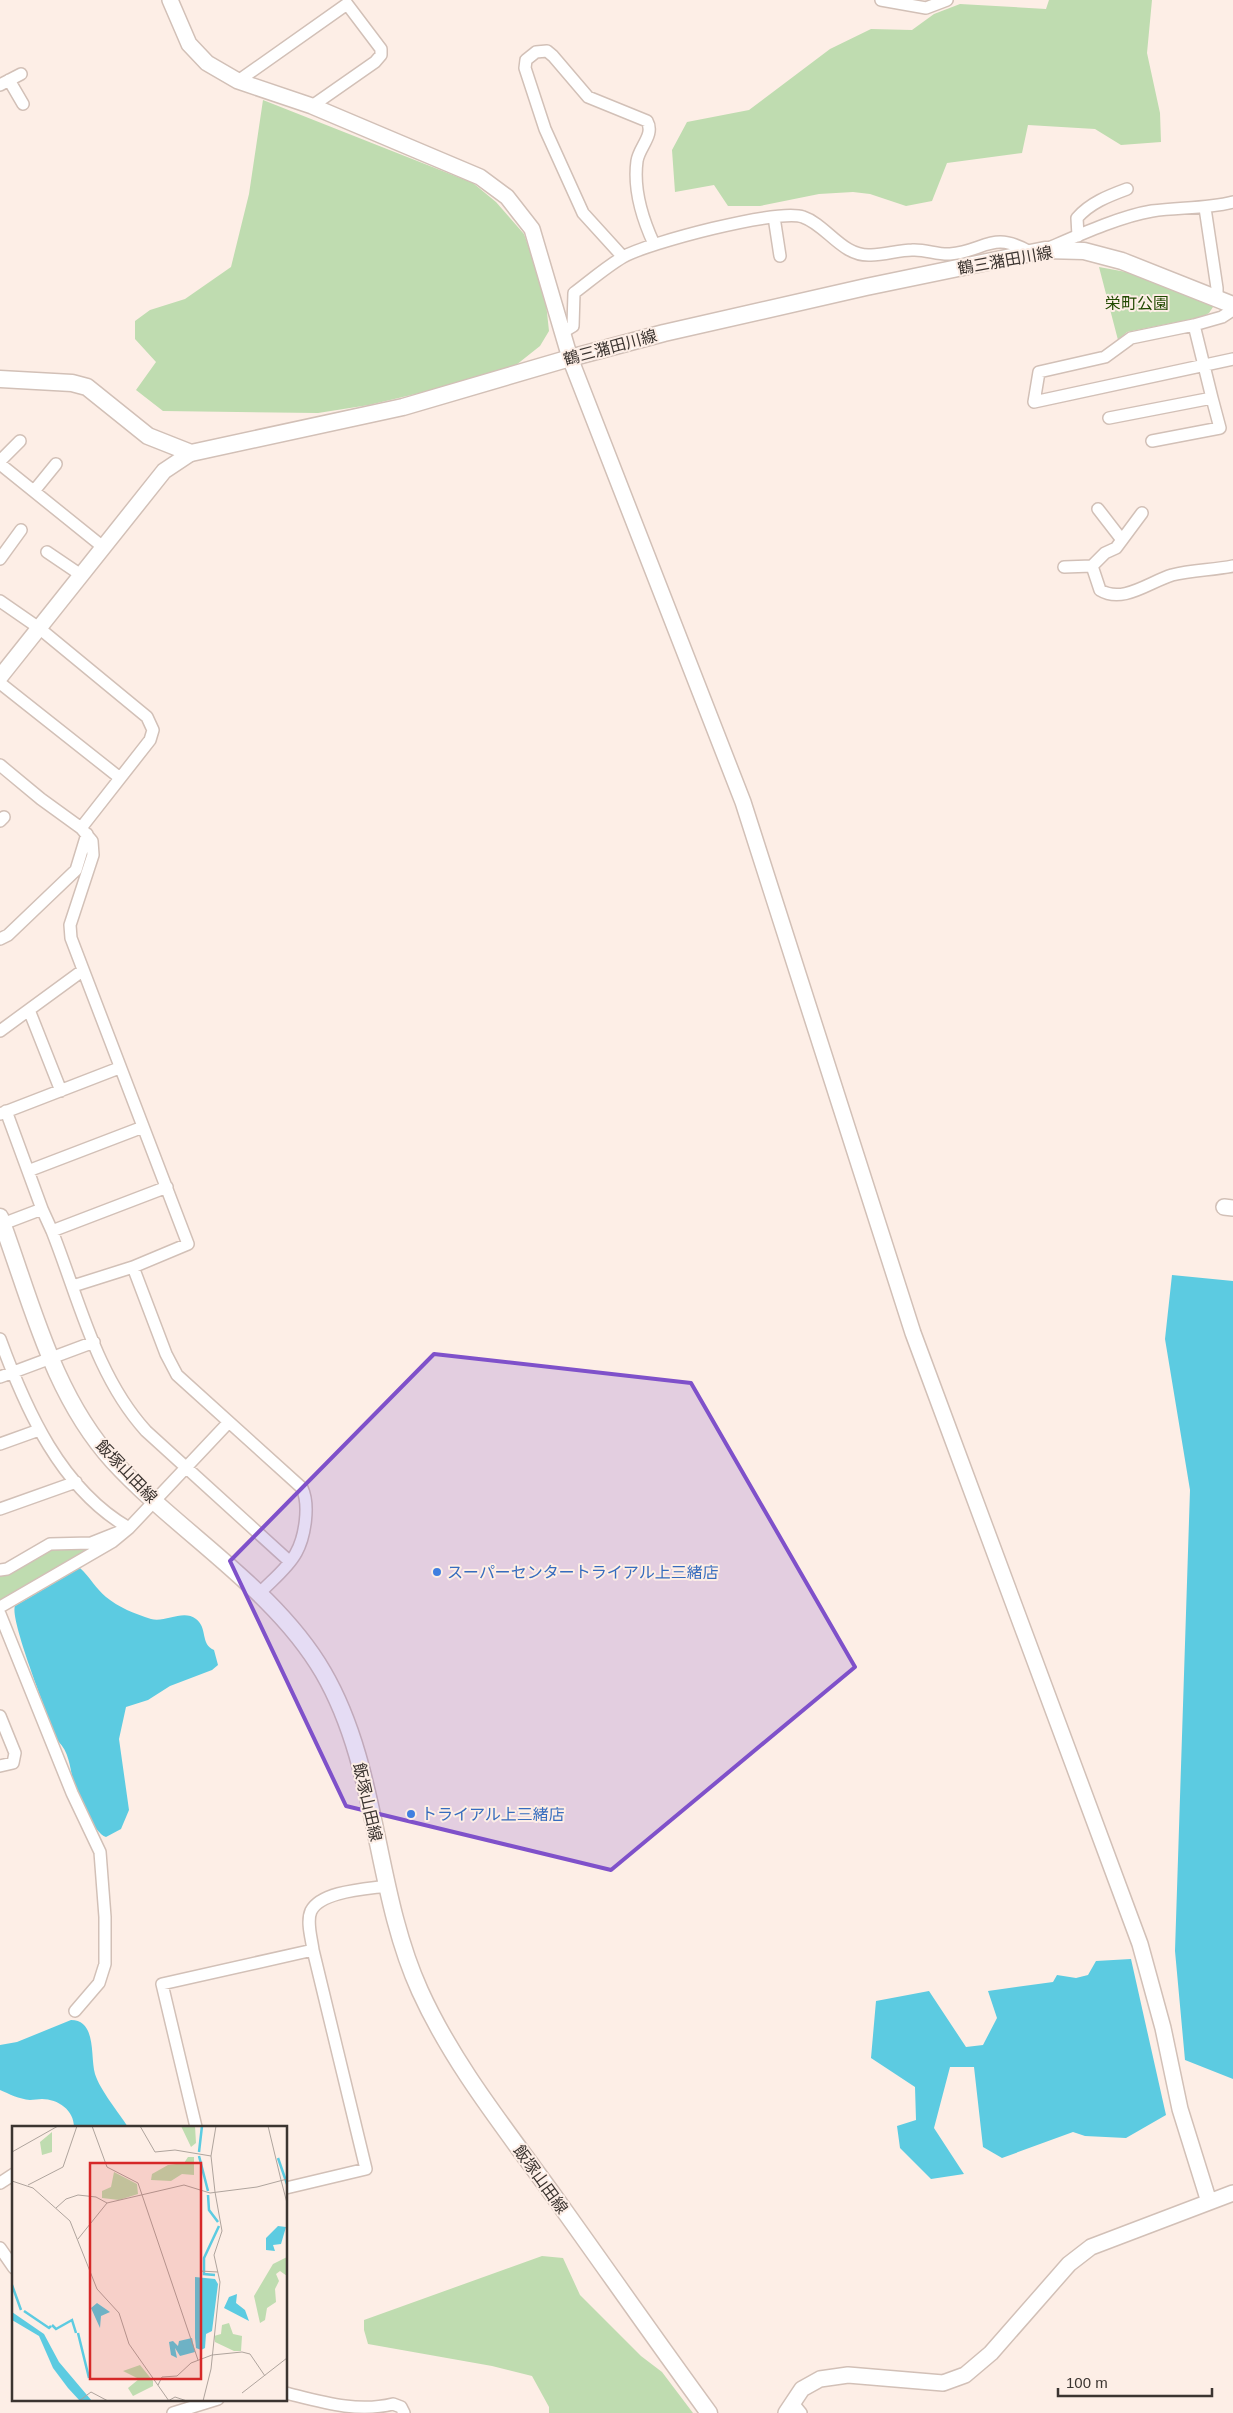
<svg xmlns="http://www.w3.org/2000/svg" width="1233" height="2413" font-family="Helvetica,'Noto Sans JP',sans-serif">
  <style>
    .green { fill: #bfdcb0 }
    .water { fill: #5ccbe1 }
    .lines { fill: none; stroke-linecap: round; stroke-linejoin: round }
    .minor-casing { stroke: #d2c0b7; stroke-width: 14 }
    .tertiary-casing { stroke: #d2c0b7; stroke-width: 18 }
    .secondary-casing { stroke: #d2c0b7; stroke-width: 19 }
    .minor { stroke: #fff; stroke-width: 11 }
    .tertiary { stroke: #fff; stroke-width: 15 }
    .secondary { stroke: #fff; stroke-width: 16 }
    .marked { fill: #7f51ca; fill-opacity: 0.2; stroke: #7f51ca; stroke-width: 4; stroke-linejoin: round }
    .shop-dot { fill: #3f7fe0; stroke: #fdeee6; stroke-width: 2 }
    .labels { text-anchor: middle; stroke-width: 4; stroke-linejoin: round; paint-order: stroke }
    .street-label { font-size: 16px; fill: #3b3430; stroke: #fdeee6 }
    .park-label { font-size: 16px; fill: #214900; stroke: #fdeee6 }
    .shop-label { font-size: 16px; fill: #366cbe; stroke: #fdeee6; text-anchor: start }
    .inset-river { fill: none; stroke: #5ccbe1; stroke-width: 2.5 }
    .inset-road { fill: none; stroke: #afa49d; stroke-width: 1 }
    .view { fill: #d62828; fill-opacity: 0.15; stroke: #d62828; stroke-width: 2.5 }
    .inset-edge { fill: none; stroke: #3b3430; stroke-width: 2.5 }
  </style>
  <rect width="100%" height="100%" fill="#fdeee6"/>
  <path class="green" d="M1049,0H1152L1147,53L1160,113L1161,142L1121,145L1095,129L1028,125L1022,153L947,163L932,201L906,206L870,194L853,192L819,194L760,206H728L714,185L675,192L672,150L687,122L749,110L830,49L871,29L912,30L934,14L960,4L1046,9Z
    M263,100L473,183L496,202L524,234L545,294L549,331L540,346L511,369L466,382L369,405L318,413L163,411L136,390L156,362L135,339V321L150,310L185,299L231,267L249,194Z
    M1099,267L1137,274L1215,304L1209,313L1202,317L1127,332L1118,340Z
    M82,1547L85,1552L0,1601V1575L50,1548Z
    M542,2256L563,2258L580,2295L641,2356L662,2372L693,2413H549V2407L532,2376L492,2366L368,2344L364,2330V2320Z"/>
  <path class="water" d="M1172,1275L1233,1281V2079L1185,2060L1175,1951L1190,1490L1165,1339Z
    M80,1568C90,1577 96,1589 106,1597C118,1607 135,1614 151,1619C165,1623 183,1609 196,1619C208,1628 200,1644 214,1650L218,1665L212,1670L170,1686L148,1700L126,1707L119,1739L129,1810L121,1829L106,1837C94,1833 78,1798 74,1785C70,1769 70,1753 58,1741C50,1722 9,1619 15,1606Z
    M1131,1959L1166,2115L1126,2138L1085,2136L1073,2132L1002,2158L983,2147L974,2067H950L934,2128L964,2174L931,2179L900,2148L897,2126L916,2120L915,2087L871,2058L876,2001L929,1991L966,2047L983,2045L997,2018L988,1991L1053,1982L1057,1975L1076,1978L1088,1975L1096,1961Z
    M71,2020C97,2020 90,2057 95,2074C100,2090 119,2113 128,2127H74C74,2110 58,2099 42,2099C38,2099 34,2100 30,2100C19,2099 9,2094 0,2090V2045L17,2042Z"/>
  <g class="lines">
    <defs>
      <path id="minor" d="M881,0L926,8L947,0
        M9,80L23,104
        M238,81L347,4L381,49V55L375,62L312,106
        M0,85L21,74
        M1205,208L1217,288V300
        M774,217L780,256
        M1078,236L1077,218C1090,203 1108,196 1127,189
        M1049,248C1079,235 1121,216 1152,211C1179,207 1205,209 1233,202
        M623,257L583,213L545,129L525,68L526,60L536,52L547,51L553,56L588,97L647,121C655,135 639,147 637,161C633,190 642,218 654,244
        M1194,325L1222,317L1233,310
        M563,332L573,326L574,293C590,281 606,267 623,257C647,243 779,208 803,217C827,225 842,257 871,255C885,255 899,250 912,250C925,249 938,255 950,254C985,251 992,230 1030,252
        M1109,418L1212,398L1194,325L1131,338L1105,357L1039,372L1034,402L1233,359
        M1152,441L1220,428L1212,398
        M0,461L20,441
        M0,464L103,547
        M34,491L56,464
        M1098,509L1122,540
        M1142,513L1116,548L1105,553L1092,566L1100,590C1123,604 1149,582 1172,575C1192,570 1213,570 1233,566
        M47,552L81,575
        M0,559L21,530
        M1064,567L1092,566
        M0,601L39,628L147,717L153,730L150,740L81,828
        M0,683L120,778
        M0,765L41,799L81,828L92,841L93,855L70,925L71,938L188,1244L133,1267L166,1354L177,1375L302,1488C310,1505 305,1537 296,1553C288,1568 271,1581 259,1594
        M0,821L4,817
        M0,939L8,935L76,870L87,834
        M29,1010L61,1091
        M0,1031L82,971
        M6,1111L42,1209
        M0,1114L119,1068
        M28,1171L143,1127
        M0,1225L42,1209L52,1231L167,1187
        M52,1231C79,1299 96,1376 146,1431L289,1561
        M73,1286L133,1267
        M0,1339C26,1410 61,1489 129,1528L112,1542L0,1607
        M0,1377L94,1342
        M0,1444L39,1430
        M0,1509L76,1482
        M0,1570L7,1569L50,1544L91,1543L129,1528L228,1423
        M0,1614L72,1793L100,1852L105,1917V1964L99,1983L75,2011
        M0,1716L15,1753L13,1763L0,1766
        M196,2127L162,1984L313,1950
        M0,2183L14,2174
        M286,2188L366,2169L313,1950C312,1940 306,1922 311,1911C321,1891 367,1889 387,1886
        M0,2248L14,2268
        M286,2393C322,2402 357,2413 393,2404L401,2407L404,2413
        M792,2402L801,2413
        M173,2413L218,2399"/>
      <path id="tertiary" d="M170,0L189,44L207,63L238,81L312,106L480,177L507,197L532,229L570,358L743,802L913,1333L1140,1944L1163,2028L1180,2109L1209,2202
        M0,677L164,471L191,453
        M1224,1207L1233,1208
        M786,2413L802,2389L820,2379L848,2375L943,2383L965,2375L991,2353L1069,2264L1091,2247L1233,2193"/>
      <path id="secondary" d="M0,379L72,383L87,387L148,436L191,453L403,407L570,358L664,333L866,287L1045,250L1084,251L1122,261L1233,305
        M0,1217C31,1300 52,1394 113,1461C178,1532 274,1588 323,1672C379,1768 374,1890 420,1991C454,2066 508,2132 556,2199C607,2270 657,2342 709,2413"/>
    </defs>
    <use href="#minor" class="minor-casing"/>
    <use href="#tertiary" class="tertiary-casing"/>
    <use href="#secondary" class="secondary-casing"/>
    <use href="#minor" class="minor"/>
    <use href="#tertiary" class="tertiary"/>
    <use href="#secondary" class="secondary"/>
  </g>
  <path class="marked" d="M434,1354L691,1383L855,1667L611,1870L346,1806L230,1561Z"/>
  <g class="shop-dot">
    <circle cx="437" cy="1572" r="5"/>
    <circle cx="411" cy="1814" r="5"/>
  </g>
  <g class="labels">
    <g class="street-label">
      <text transform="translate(1005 260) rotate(-10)" y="6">鶴三潴田川線</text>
      <text transform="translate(610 347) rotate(-15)" y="6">鶴三潴田川線</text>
      <text transform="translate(127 1471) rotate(46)" y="6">飯塚山田線</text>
      <text transform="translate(368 1802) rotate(77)" y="6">飯塚山田線</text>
      <text transform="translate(541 2179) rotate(54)" y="6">飯塚山田線</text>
    </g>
    <g class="park-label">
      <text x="1137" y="309">栄町公園</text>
    </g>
    <g class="shop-label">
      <text x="447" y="1578">スーパーセンタートライアル上三緒店</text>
      <text x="421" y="1820">トライアル上三緒店</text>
    </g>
  </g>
  <g transform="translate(12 2126)">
    <rect width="275" height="275" fill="#fdeee6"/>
    <path d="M183,0L184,17L179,21L169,0ZM40,6V26L30,29L28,16ZM176,31H182V49L170,48L159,55L139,54L140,48L156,39L172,37ZM102,46L125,58L126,68L107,74L90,72V65L99,61ZM275,131V150L268,145L264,148L267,155L263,163L264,176L255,182L253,194L248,197L242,170L261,138ZM217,197L221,208L230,210L229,225H222L203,216L202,210L209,208L210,199ZM128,239L141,255V260L121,270L116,262L127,253L111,245Z" fill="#bfdcb0"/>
    <path d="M266,100L274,101L269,118L261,119L263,125L254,124V112ZM183,151L203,153L206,158L200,205L194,208L193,222L189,224L184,222L183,212ZM225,168L224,177L233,184L237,195L212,182L217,171ZM85,177L98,186L89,190L88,202L79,182ZM0,186L32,208L47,236L80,275H68L56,262L41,242L27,210L0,194ZM180,212L183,226L168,230L163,222L165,232L159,229L157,216L161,215L166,220L167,215Z" fill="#5ccbe1"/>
    <path class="inset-river" d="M187,26L190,0M187,30L196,65M266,32L275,58M196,69L197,84L206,96M203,149L192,148V132L207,100M0,159L9,184M12,185L37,202L39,200M40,199L44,203L60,194L64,207M66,207L77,252"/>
    <path class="inset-road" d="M80,0L95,41L126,57L186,234M128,0L143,26L163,24L199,30M256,0L269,54M0,26L46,0M269,54L275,77M0,55L21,62L58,95L85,163L107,187L117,218L157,275M16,59L51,41L65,0M203,66L199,30L204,0M44,82L54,73L66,69L84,71L95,77L172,59L198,67L245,61L275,53M66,113L95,77M188,145L206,146M146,259L150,251L165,250L179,237L200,229L230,226L238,228L253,250M230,267L275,232M67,275L79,266L96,275M156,275L163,271L175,275M191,275L199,243L208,156L202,129L210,105L203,66"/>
    <path class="view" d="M78,37H189V253H78Z"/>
    <rect width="275" height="275" class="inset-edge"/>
  </g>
  <path d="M1058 2388v8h154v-8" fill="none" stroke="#3b3430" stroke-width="2.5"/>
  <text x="1066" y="2388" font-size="15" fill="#3b3430" stroke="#fdeee6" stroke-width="4" paint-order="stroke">100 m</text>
</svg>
